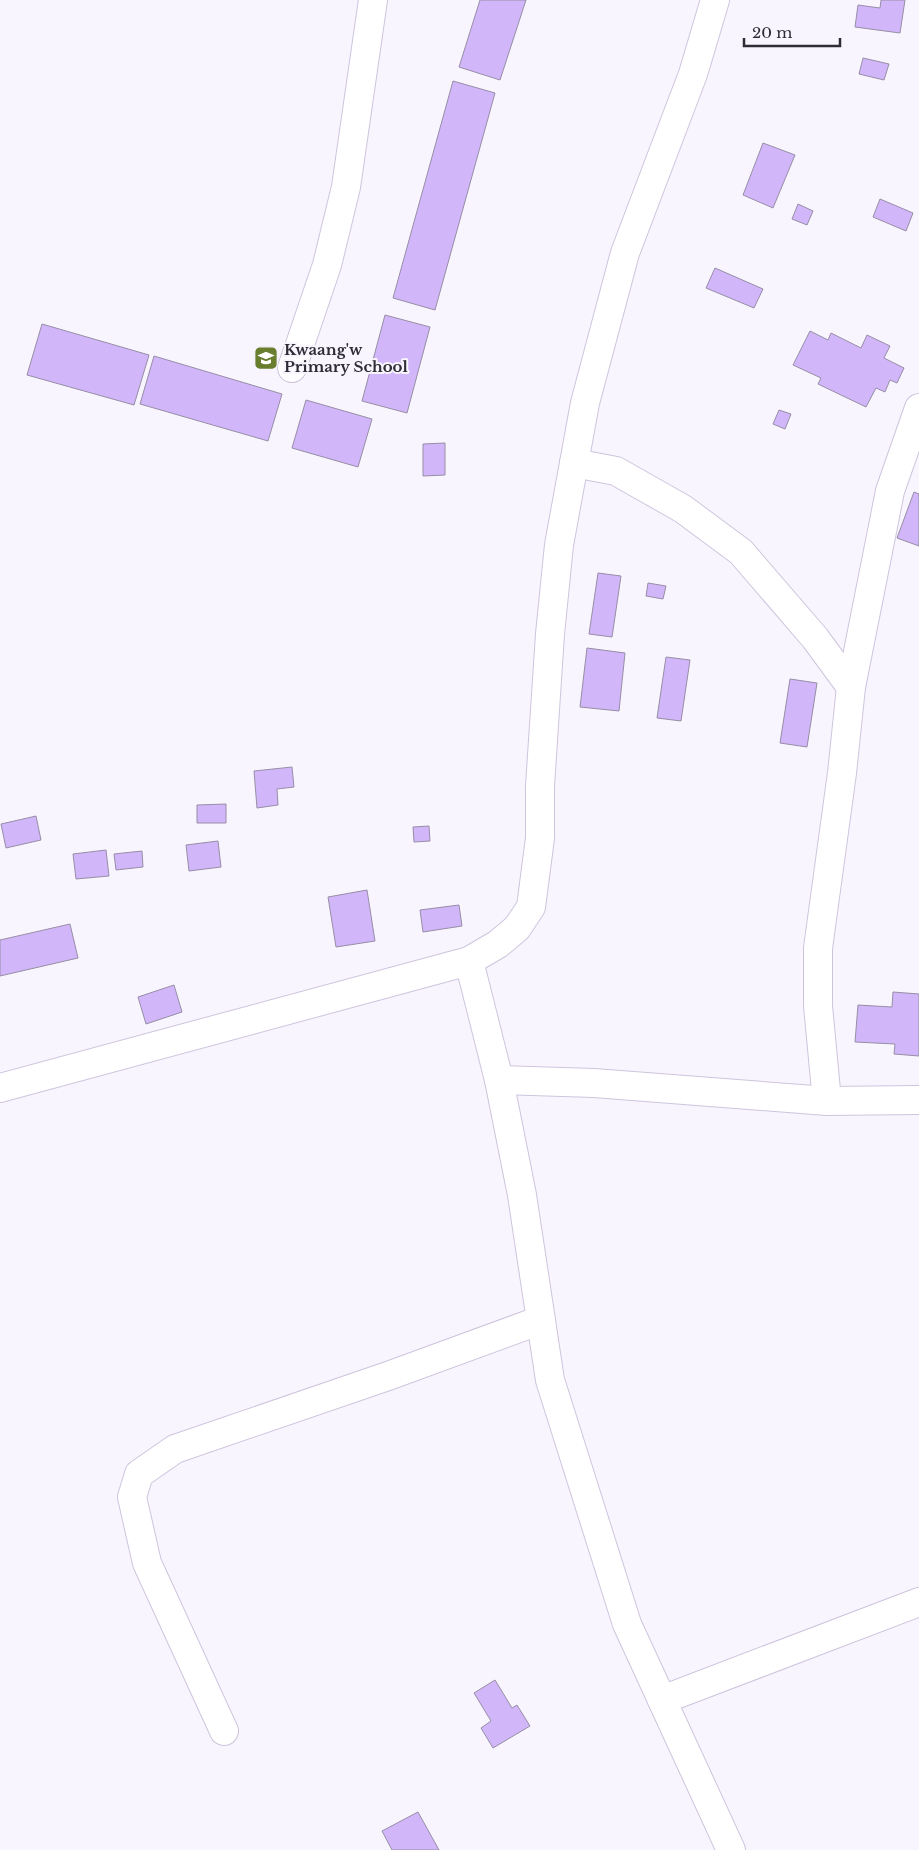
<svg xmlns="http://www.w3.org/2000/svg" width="919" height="1850" font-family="'Libre Baskerville',serif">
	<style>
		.building { fill: #d1b6fa; stroke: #978ea5 }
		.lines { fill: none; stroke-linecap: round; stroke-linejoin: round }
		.minor-casing { stroke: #cec5dd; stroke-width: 30 }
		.minor { stroke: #fff; stroke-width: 28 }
		.labels { text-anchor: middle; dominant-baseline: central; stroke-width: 4; stroke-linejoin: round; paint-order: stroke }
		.poi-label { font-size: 15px; font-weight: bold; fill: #2f2c35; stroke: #f8f5ff; text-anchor: start }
	</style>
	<rect width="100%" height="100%" fill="#f8f5ff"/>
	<g class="building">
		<path d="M480,0H526L500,80L459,67Z"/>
		<path d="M881,0H905L900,33L855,27L858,5L880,8Z"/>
		<path d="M863,58L889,64L884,80L859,74Z"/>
		<path d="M453,81L495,93L435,310L393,298Z"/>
		<path d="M763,143L795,155L773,208L743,195Z"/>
		<path d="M880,199L913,213L906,231L873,217Z"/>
		<path d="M798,204L813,211L807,225L792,219Z"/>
		<path d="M715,268L763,289L754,308L706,288Z"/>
		<path d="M385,315L430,327L407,413L362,401Z"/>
		<path d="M42,324L149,355L134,405L27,375Z"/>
		<path d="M810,331L828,340L831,333L861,348L867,335L890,346L884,358L904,368L897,383L890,380L885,392L876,388L866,407L818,384L821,378L793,365Z"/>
		<path d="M154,356L282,394L268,441L140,404Z"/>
		<path d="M306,400L372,419L358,467L292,448Z"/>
		<path d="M779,410L791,414L785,429L773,424Z"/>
		<path d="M445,443V475L423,476V444Z"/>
		<path d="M914,492L919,494V546L897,538Z"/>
		<path d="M598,573L621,576L612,637L589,634Z"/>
		<path d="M648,583L666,586L663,599L646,596Z"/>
		<path d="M587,648L625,653L619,711L580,707Z"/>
		<path d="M666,657L690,660L681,721L657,718Z"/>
		<path d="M790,679L817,683L807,747L780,743Z"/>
		<path d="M292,767L294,787L277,789L278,805L257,808L254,771Z"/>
		<path d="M226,804V823H197V805Z"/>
		<path d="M36,816L41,840L6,848L1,824Z"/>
		<path d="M429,826L430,841L414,842L413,827Z"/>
		<path d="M218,841L221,867L189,871L186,845Z"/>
		<path d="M106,850L109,876L76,879L73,854Z"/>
		<path d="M142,851L143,867L116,870L114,854Z"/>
		<path d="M367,890L375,941L336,947L328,897Z"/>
		<path d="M459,905L462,926L423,932L420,910Z"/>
		<path d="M70,924L78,958L0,976V940Z"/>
		<path d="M174,985L182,1012L146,1024L138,997Z"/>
		<path d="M893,992L919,994V1056L894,1054L895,1044L855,1042L858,1005L892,1007Z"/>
		<path d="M495,1680L512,1708L517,1705L530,1726L493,1748L481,1728L491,1721L474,1693Z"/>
		<path d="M418,1812L439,1850H392L382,1831Z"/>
	</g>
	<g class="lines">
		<g class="minor-casing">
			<g id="minor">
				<path d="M292,368L327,265L346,187L373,0"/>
				<path d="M574,463L616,471L683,509L741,552L815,638L851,687"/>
				<path d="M469,961L499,1080L522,1195L550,1380L627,1624L731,1850"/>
				<path d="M499,1080L594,1083L827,1101L919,1100"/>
				<path d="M0,1088L469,961L498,944L517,928L531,907L540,838V786L550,634L559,545L585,403L625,253L693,74L715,0"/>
				<path d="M827,1101L818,1006V948L842,773L851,687L890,491L919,408"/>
				<path d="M662,1700L919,1602"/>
				<path d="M224,1731L147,1563L132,1497L139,1474L175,1449L388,1376L541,1320"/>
			</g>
		</g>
		<use href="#minor" class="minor"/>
	</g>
	<defs>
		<g id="school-square" transform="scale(1.25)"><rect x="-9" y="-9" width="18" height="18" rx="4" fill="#687d2d" stroke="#f8f5ff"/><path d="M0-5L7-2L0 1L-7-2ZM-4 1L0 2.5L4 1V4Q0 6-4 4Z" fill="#fff"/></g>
	</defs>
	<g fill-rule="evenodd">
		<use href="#school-square" x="266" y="358"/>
	</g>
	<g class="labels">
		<g class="poi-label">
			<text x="284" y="349">Kwaang'w<tspan x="284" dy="17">Primary School</tspan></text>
		</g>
	</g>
	<path d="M744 38v8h96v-8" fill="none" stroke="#2f2c35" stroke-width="2.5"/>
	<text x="752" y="38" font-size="15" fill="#2f2c35" stroke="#f8f5ff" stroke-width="4" paint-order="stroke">20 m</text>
</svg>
